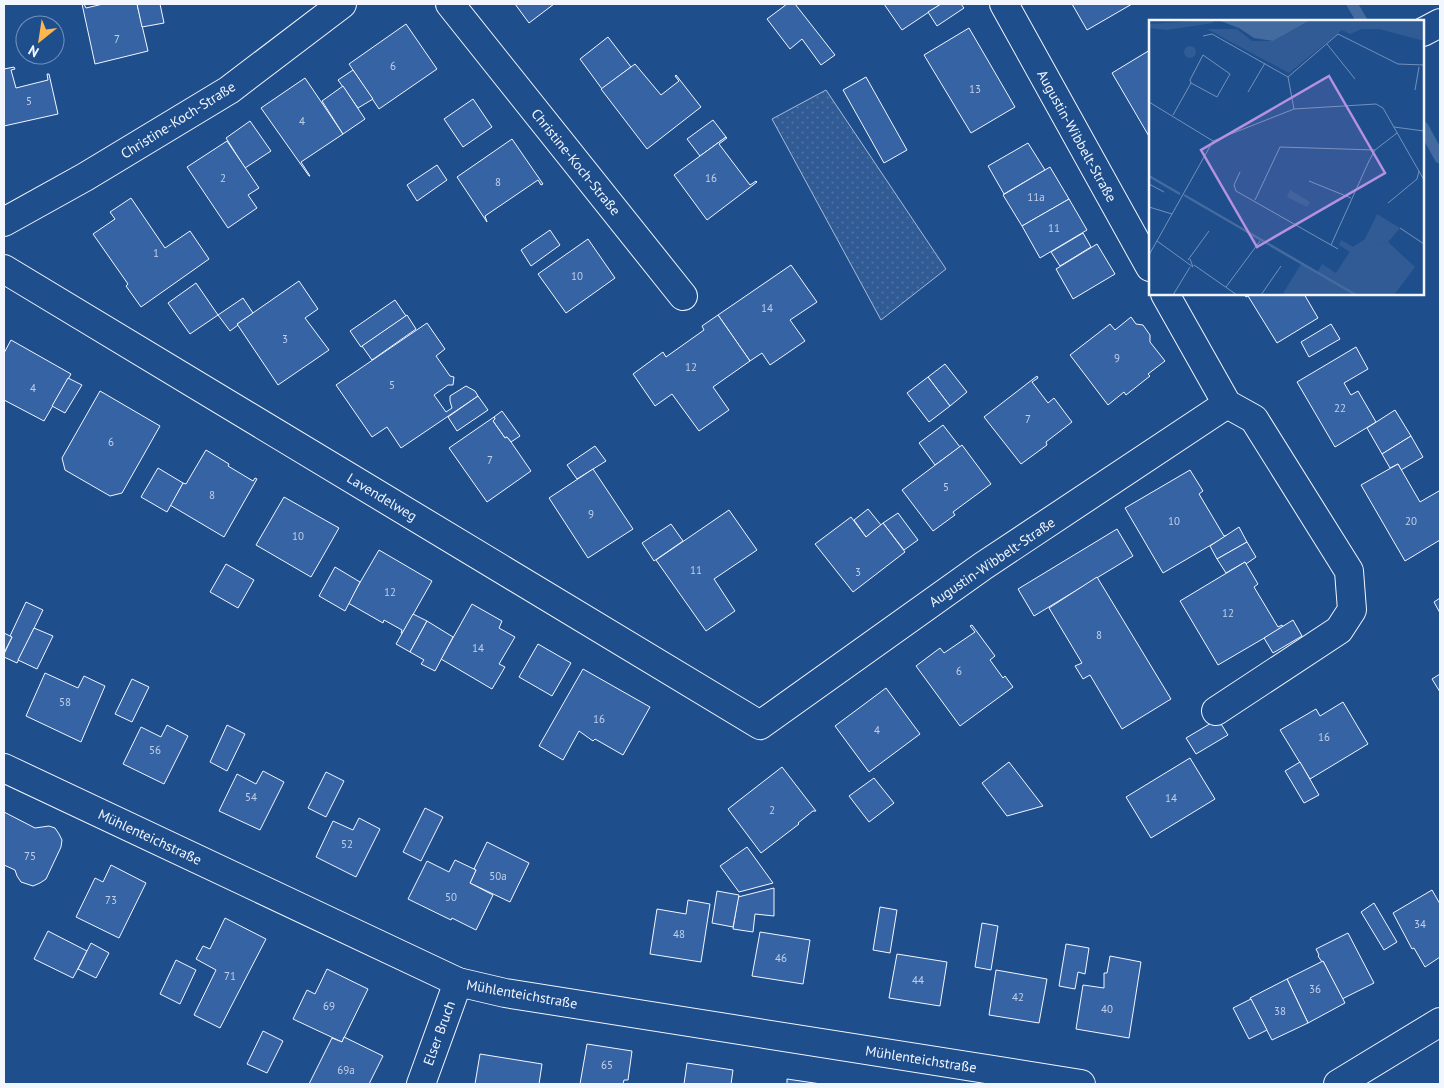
<svg xmlns="http://www.w3.org/2000/svg" width="1444" height="1088" font-family="'PT Sans',sans-serif">
	<style>
		.park { fill: url(#park-dots); stroke: #a8bbd7 }
		.lines { fill: none; stroke-linecap: round; stroke-linejoin: round }
		.stream { stroke: #446ba0; stroke-width: 11 }
		.building { fill: #3563a3; stroke: #f2f6ff }
		.street-casing { stroke: #f2f6ff; stroke-width: 30 }
		.street { stroke: #1f4e8c; stroke-width: 28 }
		.labels { text-anchor: middle; dominant-baseline: central; stroke-width: 4; stroke-linejoin: round; paint-order: stroke }
		.number-label { font-size: 11px; fill: #c3d1e8 }
		.street-label { font-size: 14px; fill: #f2f6ff; stroke: #1f4e8c }
		.inset-river { fill: none; stroke: #446ba0; stroke-width: 2.5 }
		.inset-road { fill: none; stroke: #7391ba; stroke-width: 1 }
		.view { fill: #b691df; fill-opacity: 0.15; stroke: #b691df; stroke-width: 2.5 }
		.inset-edge { fill: none; stroke: #f2f6ff; stroke-width: 2.5 }
	</style>
	<defs>
		<pattern id="park-dots" width="8" height="8" patternUnits="userSpaceOnUse" patternTransform="scale(1.25)"><rect width="8" height="8" fill="#305b95"/><path d="M2 2h.1M6 6h.1" fill="none" stroke="#4e73a5" stroke-width="1.8" stroke-linecap="round"/></pattern>
	</defs>
	<rect width="100%" height="100%" fill="#1f4e8c"/>
	<path class="park" d="M826,90L946,269L881,320L772,119Z"/>
	<g class="lines">
		<g class="stream">
			<path d="M1352,4L1362,21"/>
			<path d="M1423,127L1440,158"/>
		</g>
	</g>
	<g class="building">
		<path d="M82,4H84L86,8L103,4H137L148,51L95,64Z"/>
		<path d="M137,4H160L164,23L142,27Z"/>
		<path d="M515,4H554L529,23Z"/>
		<path d="M787,4H795L835,55L821,65L802,39L790,49L767,19Z"/>
		<path d="M884,4H941L902,30Z"/>
		<path d="M941,4H961L964,8L937,26L928,12Z"/>
		<path d="M1072,4H1132L1087,30Z"/>
		<path d="M406,24L437,69L379,109L349,64Z"/>
		<path d="M969,28L1015,107L971,133L924,55Z"/>
		<path d="M608,37L631,67L602,89L580,59Z"/>
		<path d="M1150,50V138L1112,73Z"/>
		<path d="M635,64L661,95L679,81L675,76L676,75L701,107L647,149L601,89Z"/>
		<path d="M14,67L15,69L11,70L16,88L48,80L47,74H49L58,114L4,126V69Z"/>
		<path d="M353,70L373,99L358,108L338,80Z"/>
		<path d="M866,77L907,150L884,163L843,90Z"/>
		<path d="M305,78L343,134L301,162L310,176H309L261,108Z"/>
		<path d="M343,86L365,119L343,134L322,101Z"/>
		<path d="M473,99L492,127L463,147L444,119Z"/>
		<path d="M713,120L726,137L700,156L687,139Z"/>
		<path d="M250,121L271,151L245,168L226,138Z"/>
		<path d="M726,137L727,138L719,144L750,185L756,181L757,182L707,220L674,175Z"/>
		<path d="M512,139L543,184L541,185L538,180L485,216L487,222L457,177Z"/>
		<path d="M227,141L259,188L248,195L257,208L228,228L187,167Z"/>
		<path d="M1028,143L1045,170L1004,194L988,166Z"/>
		<path d="M437,165L447,180L417,201L407,185Z"/>
		<path d="M1050,167L1069,199L1022,226L1003,195Z"/>
		<path d="M131,198L165,248L190,231L209,259L141,307L126,286L128,284L93,234L115,219L110,212Z"/>
		<path d="M1069,199L1087,230L1040,258L1022,226Z"/>
		<path d="M550,230L560,245L531,266L521,250Z"/>
		<path d="M1083,233L1091,247L1060,266L1051,252Z"/>
		<path d="M588,239L615,278L566,313L538,274Z"/>
		<path d="M1097,244L1115,274L1073,299L1056,269Z"/>
		<path d="M791,265L817,302L790,320L805,341L770,365L762,353L750,361L718,315Z"/>
		<path d="M299,281L318,309L305,318L329,350L278,385L237,324Z"/>
		<path d="M196,283L218,315L190,334L168,303Z"/>
		<path d="M1244,294H1304L1318,318L1277,343L1248,296L1246,297Z"/>
		<path d="M243,298L253,313L237,324L238,325L230,331L218,315Z"/>
		<path d="M395,300L406,316L361,347L350,331Z"/>
		<path d="M407,315L416,329L372,360L362,346Z"/>
		<path d="M718,315L750,361L713,387L729,410L699,431L672,394L655,406L633,374L663,352L666,357L704,330L702,326Z"/>
		<path d="M1131,317L1136,324L1143,325L1150,335V342L1165,361L1148,374L1150,376L1126,395L1124,392L1108,405L1070,355L1110,324L1115,330Z"/>
		<path d="M427,323L445,349L436,356L450,376L454,377L453,385H448L434,395L446,412L452,408L450,401V396L466,386L475,391L478,396L401,448L387,427L372,437L336,385Z"/>
		<path d="M1331,324L1340,339L1309,357L1301,342Z"/>
		<path d="M11,340L71,374L44,421L4,400V353Z"/>
		<path d="M1356,347L1368,369L1344,383L1351,395L1358,391L1376,422L1335,447L1297,382Z"/>
		<path d="M945,364L967,392L950,406L928,377Z"/>
		<path d="M1037,376L1038,378L1032,382L1048,403L1054,398L1072,422L1046,442L1047,445L1021,464L984,417Z"/>
		<path d="M928,377L950,406L929,422L907,393Z"/>
		<path d="M68,378L82,385L65,413L52,406Z"/>
		<path d="M100,391L160,426L122,493L110,496L65,470L62,458Z"/>
		<path d="M478,396L488,410L457,431L448,417Z"/>
		<path d="M1395,410L1411,436L1382,454L1367,428Z"/>
		<path d="M502,411L520,436L511,442L507,437L505,438L493,421L495,419L494,417Z"/>
		<path d="M494,417L495,419L493,421L505,438L507,437L511,442L531,471L487,502L449,448Z"/>
		<path d="M943,425L960,447L935,465L919,443Z"/>
		<path d="M1411,436L1423,457L1401,470L1398,464L1390,468L1382,454Z"/>
		<path d="M962,445L991,484L953,512L955,515L933,531L902,490Z"/>
		<path d="M595,446L606,461L577,479L567,465Z"/>
		<path d="M206,450L229,464L228,466L253,481L255,478L257,479L224,537L170,505L183,483L186,484Z"/>
		<path d="M1398,464L1420,502L1439,491L1440,493V540L1405,561L1361,485Z"/>
		<path d="M158,468L183,483L167,512L141,497Z"/>
		<path d="M593,469L633,529L588,558L549,498Z"/>
		<path d="M1190,470L1203,491L1199,494L1224,536L1228,535L1163,573L1125,508Z"/>
		<path d="M284,497L339,528L311,577L256,545Z"/>
		<path d="M868,509L881,525L866,537L854,520Z"/>
		<path d="M729,510L757,550L714,579L735,611L706,631L656,560Z"/>
		<path d="M898,513L918,540L904,550L883,523Z"/>
		<path d="M851,517L866,537L883,523L905,552L853,592L815,544Z"/>
		<path d="M671,524L683,541L654,561L642,543Z"/>
		<path d="M1239,527L1247,542L1217,559L1210,546Z"/>
		<path d="M1117,529L1133,556L1034,616L1018,589Z"/>
		<path d="M1247,542L1256,557L1246,564L1245,562L1226,573L1217,559Z"/>
		<path d="M379,550L432,581L402,634L401,633L402,630L384,620L383,623L348,603Z"/>
		<path d="M1245,562L1258,584L1254,587L1278,627L1282,625L1283,627L1218,665L1180,601Z"/>
		<path d="M226,564L254,580L238,608L210,592Z"/>
		<path d="M335,567L360,582L345,611L319,596Z"/>
		<path d="M1097,577L1171,699L1122,729L1090,675L1083,679L1075,666L1082,663L1049,608Z"/>
		<path d="M1440,598V613L1434,602Z"/>
		<path d="M26,602L43,610L17,663L4,657V654L12,637L10,636Z"/>
		<path d="M472,604L502,621L499,628L515,637L499,664L505,667L492,689L441,659Z"/>
		<path d="M413,614L427,621L410,652L396,644Z"/>
		<path d="M1293,620L1302,636L1273,653L1264,638Z"/>
		<path d="M427,621L453,637L435,671L421,664L424,660L410,652Z"/>
		<path d="M972,625L995,656L990,660L1003,678L1005,676L1013,687L960,726L916,666L940,648L944,653L975,632L970,626Z"/>
		<path d="M34,628L53,636L37,669L18,660Z"/>
		<path d="M4,633L12,637L4,653Z"/>
		<path d="M538,644L571,663L552,696L519,677Z"/>
		<path d="M583,669L650,707L623,755L595,739L593,741L579,731L563,760L539,746Z"/>
		<path d="M45,673L78,688L84,676L105,686L81,742L26,716Z"/>
		<path d="M1440,674V692L1432,679Z"/>
		<path d="M132,679L149,687L132,722L115,714Z"/>
		<path d="M886,688L920,734L869,772L835,726Z"/>
		<path d="M1343,702L1368,744L1310,779L1280,730L1316,709L1320,716Z"/>
		<path d="M1218,719L1228,735L1196,754L1186,738Z"/>
		<path d="M167,725L188,736L164,784L123,764L141,727L161,737Z"/>
		<path d="M227,725L245,734L227,771L210,762Z"/>
		<path d="M1190,758L1215,799L1151,838L1126,797Z"/>
		<path d="M1009,762L1043,806L1007,816L982,783Z"/>
		<path d="M1300,762L1319,795L1304,803L1285,771Z"/>
		<path d="M782,767L816,811H813L798,823L799,824L761,853L728,809Z"/>
		<path d="M263,771L284,782L260,830L219,811L237,774L256,784Z"/>
		<path d="M326,772L344,781L326,817L308,808Z"/>
		<path d="M874,778L894,803L869,822L849,796Z"/>
		<path d="M425,808L443,817L421,861L403,852Z"/>
		<path d="M4,812L35,828L49,826L55,828L59,834L62,840L61,847L46,879L40,883L33,886L21,882L17,876L15,870L4,865Z"/>
		<path d="M359,818L380,829L356,877L316,857L333,821L353,830Z"/>
		<path d="M487,842L529,863L510,902L470,883L476,870L474,869Z"/>
		<path d="M747,847L773,883L739,892L720,866Z"/>
		<path d="M455,860L476,870L470,883L493,895L476,930L452,918L451,920L408,899L427,861L449,872Z"/>
		<path d="M111,865L146,883L119,938L76,917L95,878L103,882Z"/>
		<path d="M774,888V916L755,914L753,932L733,929L738,897Z"/>
		<path d="M1432,890L1440,904V957L1425,967L1414,948L1412,949L1393,913Z"/>
		<path d="M717,891L739,895L733,927L712,923Z"/>
		<path d="M688,900L710,904L701,962L650,954L657,909L686,914Z"/>
		<path d="M1374,903L1397,942L1384,950L1361,912Z"/>
		<path d="M880,907L897,910L890,953L873,950Z"/>
		<path d="M225,918L266,939L220,1028L194,1015L216,970L196,959L203,946L210,949Z"/>
		<path d="M982,923L998,926L991,970L975,967Z"/>
		<path d="M48,931L87,951L73,978L34,959Z"/>
		<path d="M760,932L810,940L803,984L752,976Z"/>
		<path d="M1348,933L1374,983L1342,999L1323,961L1322,962L1318,956L1319,955L1316,949Z"/>
		<path d="M91,943L109,953L96,978L78,969Z"/>
		<path d="M1066,944L1089,948L1085,974L1078,972L1075,989L1059,986Z"/>
		<path d="M897,954L947,962L940,1006L889,998Z"/>
		<path d="M1110,956L1141,962L1129,1038L1076,1029L1083,985L1104,988V973H1107Z"/>
		<path d="M176,960L196,970L180,1004L160,994Z"/>
		<path d="M1323,961L1345,1003L1308,1023L1287,979Z"/>
		<path d="M327,969L368,989L342,1042L293,1019L307,990L315,994Z"/>
		<path d="M996,970L1047,979L1039,1023L989,1015Z"/>
		<path d="M1287,979L1308,1023L1272,1040L1250,998Z"/>
		<path d="M1251,999L1267,1030L1249,1039L1233,1008Z"/>
		<path d="M263,1031L283,1041L267,1073L247,1064Z"/>
		<path d="M344,1037L383,1056L369,1084H309L332,1038L342,1042Z"/>
		<path d="M587,1044L632,1051L628,1080H624L623,1084H580Z"/>
		<path d="M480,1054L542,1064L539,1084H475Z"/>
		<path d="M687,1063L733,1070L731,1084H684Z"/>
		<path d="M787,1079L821,1084H787Z"/>
	</g>
	<g class="lines">
		<g class="street-casing">
			<g id="street">
				<path d="M450,4L683,296"/>
				<path d="M1004,4L1150,267"/>
				<path d="M1423,32L1440,23"/>
				<path d="M4,222L85,177L229,90L342,4"/>
				<path d="M4,269L760,725L983,566L1227,404"/>
				<path d="M1165,294L1227,404L1254,419L1349,571L1352,610L1339,630L1216,711"/>
				<path d="M4,768L458,982L505,993L1081,1084"/>
				<path d="M421,1084L458,982"/>
				<path d="M1338,1084L1440,1022"/>
			</g>
		</g>
		<use href="#street" class="street"/>
	</g>
	<g class="labels">
		<g class="number-label">
			<text x="117" y="39">7</text>
			<text x="393" y="66">6</text>
			<text x="975" y="89">13</text>
			<text x="29" y="101">5</text>
			<text x="302" y="121">4</text>
			<text x="223" y="178">2</text>
			<text x="711" y="178">16</text>
			<text x="498" y="182">8</text>
			<text x="1036" y="197">11a</text>
			<text x="1054" y="228">11</text>
			<text x="156" y="253">1</text>
			<text x="577" y="276">10</text>
			<text x="767" y="308">14</text>
			<text x="285" y="339">3</text>
			<text x="1117" y="358">9</text>
			<text x="691" y="367">12</text>
			<text x="392" y="385">5</text>
			<text x="33" y="388">4</text>
			<text x="1340" y="408">22</text>
			<text x="1028" y="419">7</text>
			<text x="111" y="442">6</text>
			<text x="490" y="460">7</text>
			<text x="946" y="487">5</text>
			<text x="212" y="495">8</text>
			<text x="591" y="514">9</text>
			<text x="1174" y="521">10</text>
			<text x="1411" y="521">20</text>
			<text x="298" y="536">10</text>
			<text x="696" y="570">11</text>
			<text x="858" y="572">3</text>
			<text x="390" y="592">12</text>
			<text x="1228" y="613">12</text>
			<text x="1099" y="635">8</text>
			<text x="478" y="648">14</text>
			<text x="959" y="671">6</text>
			<text x="65" y="702">58</text>
			<text x="599" y="719">16</text>
			<text x="877" y="730">4</text>
			<text x="1324" y="737">16</text>
			<text x="155" y="750">56</text>
			<text x="251" y="797">54</text>
			<text x="1171" y="798">14</text>
			<text x="772" y="810">2</text>
			<text x="347" y="844">52</text>
			<text x="30" y="856">75</text>
			<text x="498" y="876">50a</text>
			<text x="451" y="897">50</text>
			<text x="111" y="900">73</text>
			<text x="1420" y="924">34</text>
			<text x="679" y="934">48</text>
			<text x="781" y="958">46</text>
			<text x="230" y="976">71</text>
			<text x="918" y="980">44</text>
			<text x="1315" y="989">36</text>
			<text x="1018" y="997">42</text>
			<text x="329" y="1006">69</text>
			<text x="1107" y="1009">40</text>
			<text x="1280" y="1011">38</text>
			<text x="607" y="1065">65</text>
			<text x="346" y="1070">69a</text>
		</g>
		<g class="street-label">
			<text transform="translate(178 120) rotate(-32)">Christine-Koch-Straße</text>
			<text transform="translate(1077 136) rotate(61)">Augustin-Wibbelt-Straße</text>
			<text transform="translate(576 162) rotate(51)">Christine-Koch-Straße</text>
			<text transform="translate(382 497) rotate(31)">Lavendelweg</text>
			<text transform="translate(992 562) rotate(-34)">Augustin-Wibbelt-Straße</text>
			<text transform="translate(150 837) rotate(25)">Mühlenteichstraße</text>
			<text transform="translate(522 994) rotate(10)">Mühlenteichstraße</text>
			<text transform="translate(439 1033) rotate(-70)">Elser Bruch</text>
			<text transform="translate(921 1059) rotate(9)">Mühlenteichstraße</text>
		</g>
	</g>
	<g transform="translate(1149 20)">
		<rect width="275" height="275" fill="#1f4e8c"/>
		<path d="M64,0V3L18,10L0,8V4ZM163,0H275V21L230,9H213L201,14L193,10L140,53L58,9H88L103,21H124ZM239,222L266,247L245,275H133L152,244L168,253L173,244L187,253L202,230Z" fill="#305b95"/>
		<path d="M228,194L251,208L239,222L201,232L190,225L192,220L204,227L216,219Z" fill="#305b95"/>
		<path d="M35 32a6 6 0 1 1 12 0a6 6 0 1 1-12 0ZM141,170L161,182L158,187L138,177Z" fill="#305b95"/>
		<path d="M69,0H162L124,21L105,18L90,8Z" fill="#446ba0"/>
		<path class="inset-river" d="M0,156L31,174M35,175L207,275"/>
		<path class="inset-road" d="M54,16L63,14L139,57L145,89M178,24L206,59M139,57L189,14L249,44L275,45M266,70L270,47M99,72L116,43M0,82L64,121M24,95L42,63L68,77L81,54L54,35L41,60L42,63M245,107L275,111M91,152L85,165L87,171L189,229M160,161L202,178M0,164L15,172M106,180L131,127L226,130M239,183L268,159L270,151M0,187L23,194M251,208L275,224M8,221L44,247L41,239M182,225L220,141L226,130L248,113M0,235L64,121L145,89L227,84L234,88L275,160M39,240L60,211M45,245L88,275M77,267L111,221M24,275L41,247M112,275L132,246"/>
		<path class="view" d="M180,56L236,153L108,227L52,130Z"/>
		<rect width="275" height="275" class="inset-edge"/>
	</g>
	<rect width="1444" height="1088" fill="none" stroke="#f2f6ff" stroke-width="10"/>
	<g transform="translate(40 40) rotate(210)"><circle r="24" fill="#1f4e8c" stroke="#7391ba"/>
	<path d="M0-4L9 19L0 12L-9 19Z" fill="#ffb74d"/>
	<text y="-8" font-size="14" font-weight="bold" text-anchor="middle" fill="#f2f6ff">N</text>
	</g>
</svg>
